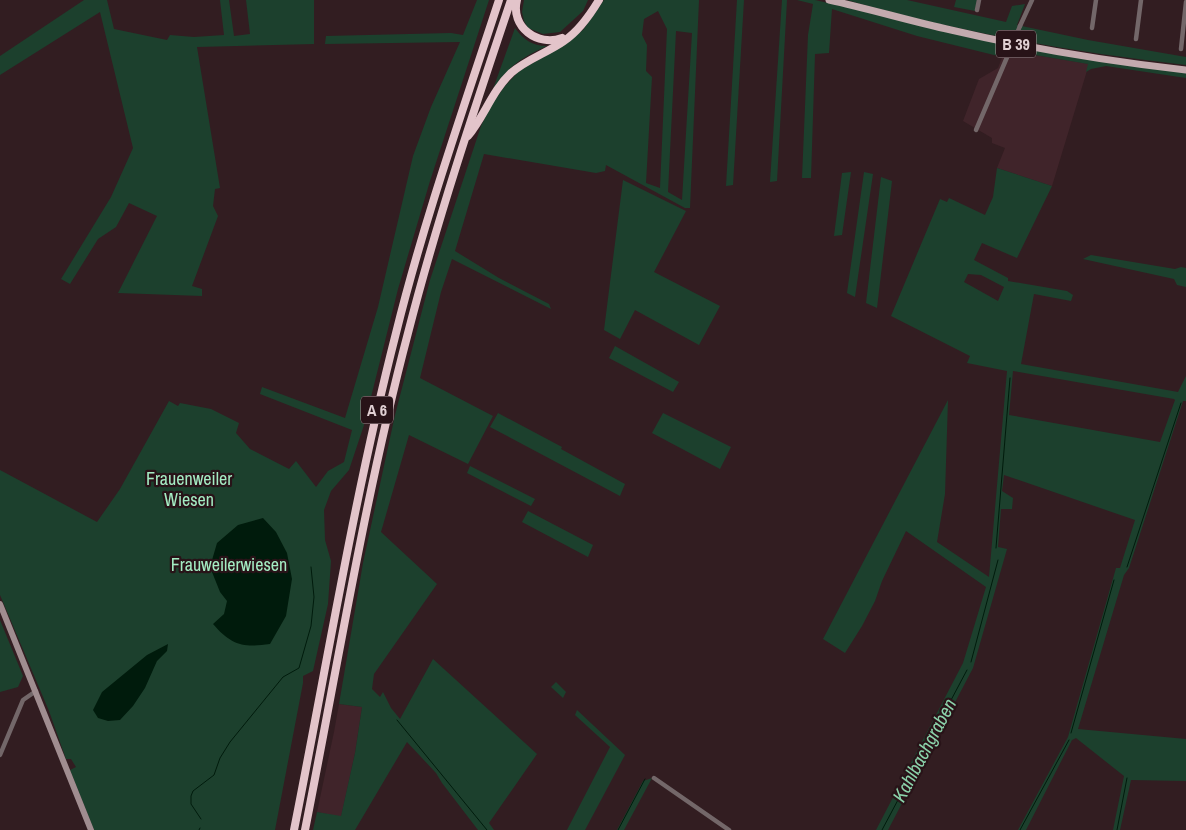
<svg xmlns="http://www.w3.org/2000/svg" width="1186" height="830" font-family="'Archivo Narrow',sans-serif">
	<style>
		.built { fill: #40242a }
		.green { fill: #1c402d; fill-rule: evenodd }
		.water { fill: #001b0c }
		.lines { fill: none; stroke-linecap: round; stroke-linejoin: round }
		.stream { stroke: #001b0c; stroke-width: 1 }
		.street { stroke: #736769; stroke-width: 4.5 }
		.secondary { stroke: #a08d90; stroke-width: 6 }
		.primary { stroke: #c3aaae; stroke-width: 7 }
		.highway { stroke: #e3c4ca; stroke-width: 8 }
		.street-bridge { stroke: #736769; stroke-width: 4.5 }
		.labels { text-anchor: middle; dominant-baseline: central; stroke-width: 4.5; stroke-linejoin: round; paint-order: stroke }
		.shield { fill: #281318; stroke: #a9979b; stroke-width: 1 }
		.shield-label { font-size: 16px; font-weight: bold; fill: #e0d0d3 }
		.park-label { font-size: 18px; fill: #a4ecc3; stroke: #281318 }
		.water-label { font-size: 19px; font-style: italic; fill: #8bd2aa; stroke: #281318 }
	</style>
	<rect width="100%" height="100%" fill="#321d21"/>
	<g class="built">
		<path d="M1005,50L1089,64L1052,186L997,168L1005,148L992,143V138L963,121L979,79L998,68Z"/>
		<path d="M339,704L362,707L355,753L341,817L317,812L334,732Z"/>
	</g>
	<g class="green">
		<path d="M84,0H107L114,29L167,40L170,35L194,37L224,35L220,0H229L234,36L250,34L246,0H314V44L197,47L220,188L215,189L213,206L218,216L192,286L202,289V296L118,293L157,216L129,203L116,227L98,239L70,284L61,279L111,197L133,148L100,12L0,75V56Z"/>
		<path d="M477,0H489L430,181L398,289L364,425L349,470L331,491L324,510L325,540L331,561L328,604L313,671L303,676V683L275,830H94L70,770L76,767L71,759H66L49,711L0,595V470L97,522L120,489L169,401L178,406L180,403L211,409L239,423L236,433L250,449L289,469L296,461L316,487L328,471L344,462L352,430L260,394L262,387L345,418L378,307L413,156L431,107L460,42L325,44L326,36L451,33L463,35Z"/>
		<path d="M524,0H588L583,11L560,32L543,34L528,28L524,21L522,12Z"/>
		<path d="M604,0H699L690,208H685L606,165L605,171L596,173L484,154L455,251L499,278L549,304L551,309L452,259L441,292L420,378L493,416L468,464L409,435L381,532L437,584L374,674L372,689L380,697L383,692L391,708L400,719L433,659L537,754L489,823L494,830H478L442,783L436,773L407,742L355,830H313L317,812L341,816L355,753L362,707L339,704L363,563L395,415L430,280L481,126L491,105L505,86L519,71L550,53L583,30ZM658,11L667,29L660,188L646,183L652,77L646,71L647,45L642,35L644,19ZM676,31L692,33L682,200L668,192Z"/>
		<path d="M737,0H744L733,185L726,186Z"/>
		<path d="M782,0H787L777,181L770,182Z"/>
		<path d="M797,0H815L880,15L1186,73V78L1106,66L1091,69L1086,72L1088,64L1006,50L1002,57L917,36L832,9L829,53L815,54L811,178H802L808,35L813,4Z"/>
		<path d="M847,0H907L1006,22L1012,6L1025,4L1017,25L1088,40L1186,57V65C1072,52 958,32 847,0Z"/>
		<path d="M956,0H977L975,11L954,7Z"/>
		<path d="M515,28C523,39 532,46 547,46C521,58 510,65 493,89Z"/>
		<path d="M997,168L1052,186L1017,258L982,243L974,260L1008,278V281L1067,291L1073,295L1071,301L1034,294L1021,364L1178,392L1186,376V401H1183L1129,568L1124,575L1078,729L1186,739V781L1131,780L1120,830H1113L1124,776L1076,738L1072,740L1026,830H1018L1068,737L1116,568H1120L1135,520L1004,475L1002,491L1013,498L1012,509H1001L998,547L1007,549L973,668L888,830H876L963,663L986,587L906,531L882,581L875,601L862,626L845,653L823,639L948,400L945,494L937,542L989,577L1007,371L967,363L970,356L891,316L940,199L947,202L949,198L985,215L993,197ZM968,274L981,275L1004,287L998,301L964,282ZM1013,371L1174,399L1175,400L1160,442L1009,415Z"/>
		<path d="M851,172L842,235L834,236L842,173Z"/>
		<path d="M864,172L873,174L855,297L847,293Z"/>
		<path d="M881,177L892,181L877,308L866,303Z"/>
		<path d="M623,180L686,211L654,272L720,306L699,345L635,310L620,339L604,330Z"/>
		<path d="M1091,255L1175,269L1181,267L1186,268V287L1177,285L1174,279L1083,259Z"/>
		<path d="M615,346L679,382L673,392L609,358Z"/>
		<path d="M498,413L562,447L561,449L625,484L620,496L490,427Z"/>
		<path d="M663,413L731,447L720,469L652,433Z"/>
		<path d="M470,466L535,499L531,506L467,473Z"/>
		<path d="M528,511L593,545L588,557L522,522Z"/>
		<path d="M0,620L23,676L18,687L0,692Z"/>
		<path d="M556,682L566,692L563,698L551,687Z"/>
		<path d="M577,710L625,755L585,830H567L610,747L575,715Z"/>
		<path d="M652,778L624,830H617L643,781Z"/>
	</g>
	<g class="water">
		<path d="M263,518L276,532L287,553L292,579L286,616L270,644C243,648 231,645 213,624L224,614L227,601L220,592L210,567L217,543L238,525Z"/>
		<path d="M168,644L167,651L157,661L145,688L133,706L120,720L108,721L98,718L93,710L102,692L147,655Z"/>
	</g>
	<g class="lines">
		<g class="stream">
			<path d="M996,548L1010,378"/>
			<path d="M1127,567L1181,403"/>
			<path d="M971,662L998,560"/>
			<path d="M397,720L487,830"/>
			<path d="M1071,733L1114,580"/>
			<path d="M201,819L191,804V796L193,791L214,775L220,758L230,742L283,677L299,668L311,626L314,597L311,567"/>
			<path d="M199,830L200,828"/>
			<path d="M618,830L645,779"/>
			<path d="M882,830L967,670"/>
			<path d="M1020,830L1069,740"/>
			<path d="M1117,830L1127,778"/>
		</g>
		<g class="street">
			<path d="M977,10L979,0"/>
			<path d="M1020,26L1032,0"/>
			<path d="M1092,28L1096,0"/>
			<path d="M1136,39L1141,0"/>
			<path d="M1181,49L1186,2"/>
			<path d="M976,130L1008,55"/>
			<path d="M0,755L23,700L36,691"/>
			<path d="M654,778L729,830"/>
		</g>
		<path class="secondary" d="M0,604L91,830"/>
		<path class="primary" d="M829,0C870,9 910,21 951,30C1028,48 1107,61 1186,70"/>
		<g class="highway">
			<path d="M517,0C510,27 538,47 562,38"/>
			<path d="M468,136C484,117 492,91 511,73C527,59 547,53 564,41C579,31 590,15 599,0"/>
			<path d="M294,830C327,664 354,497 396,333C424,220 463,110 499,0"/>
			<path d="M305,830C338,664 365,496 408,333C437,220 474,110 511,0"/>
		</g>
		<path class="street-bridge" d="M1008,55L1020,26"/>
	</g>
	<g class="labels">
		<g class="shield">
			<rect x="996" y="30.5" width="40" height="27" rx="4"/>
			<rect x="361" y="396.5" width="32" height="27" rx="4"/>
		</g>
		<g class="shield-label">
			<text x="1016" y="44">B 39</text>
			<text x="377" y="410">A 6</text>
		</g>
		<g class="park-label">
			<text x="189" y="478">Frauenweiler<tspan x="189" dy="21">Wiesen</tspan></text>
			<text x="229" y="564">Frauweilerwiesen</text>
		</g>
		<g class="water-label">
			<text transform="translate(924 750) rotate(-62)">Kahlbachgraben</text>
		</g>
	</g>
</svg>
